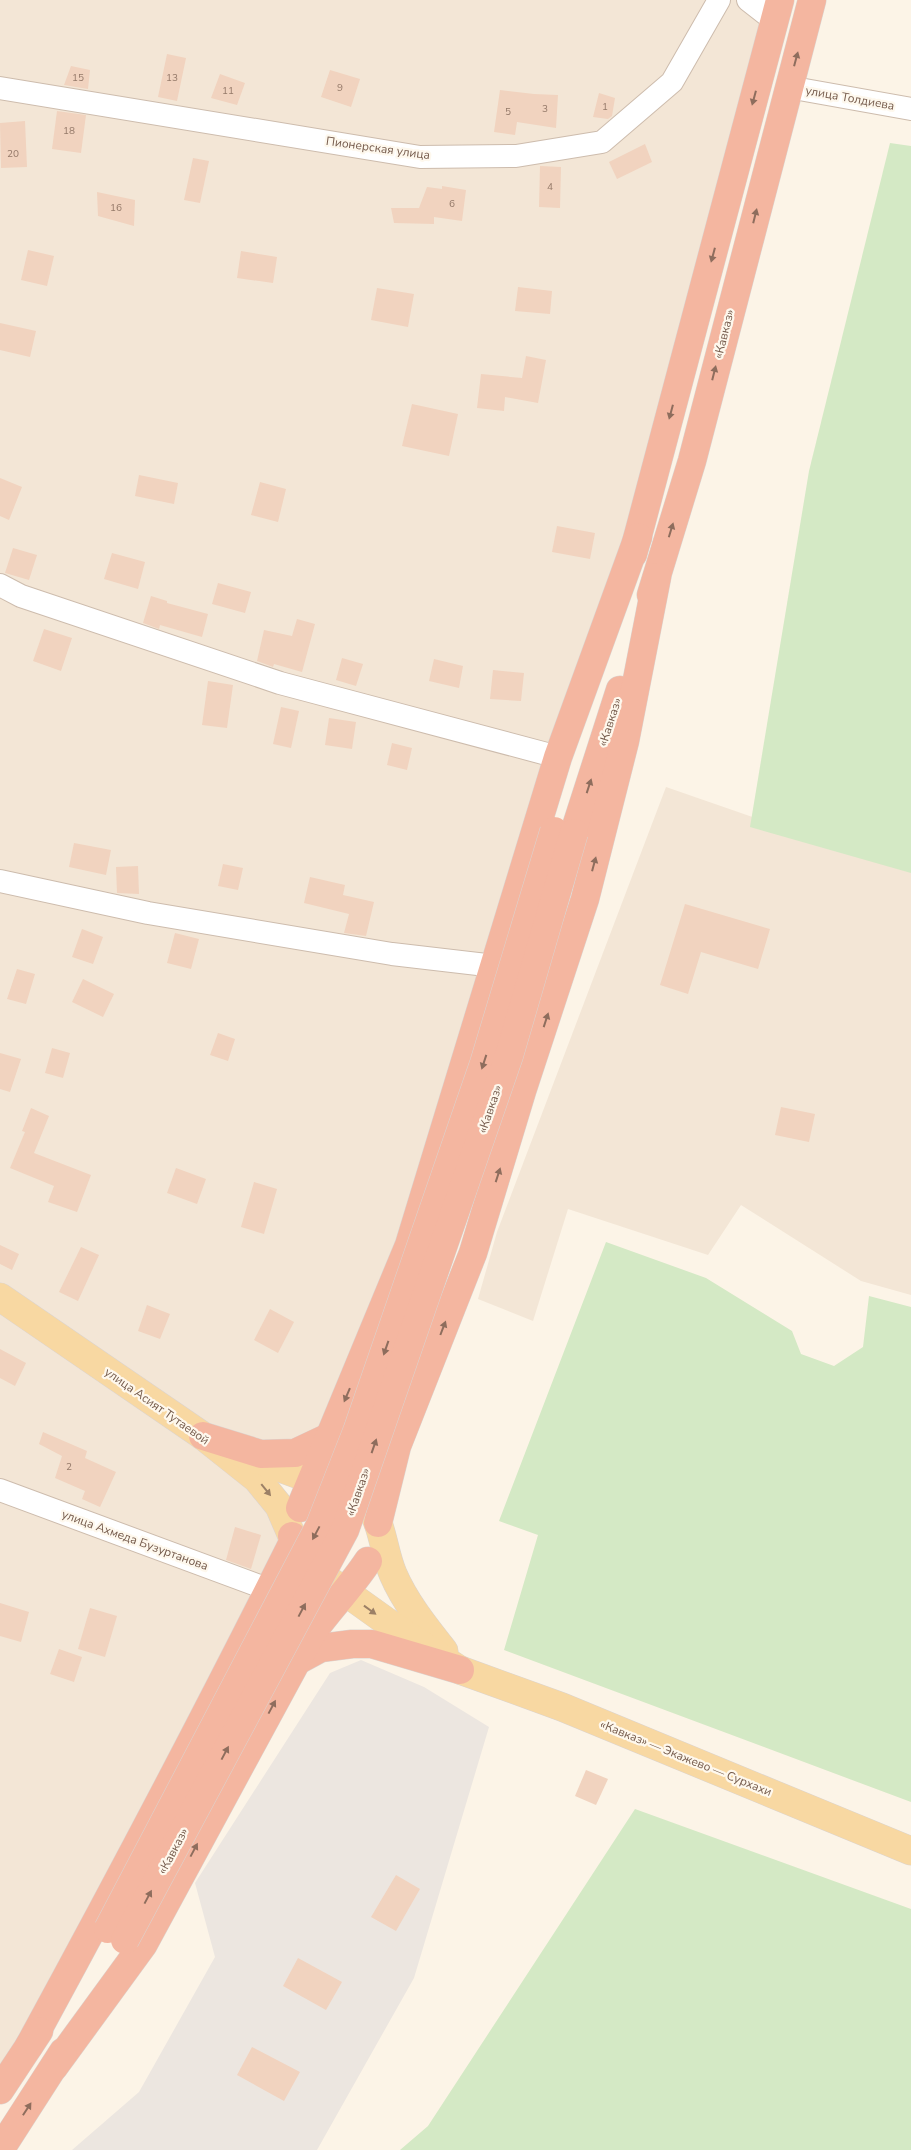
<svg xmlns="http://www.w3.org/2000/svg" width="911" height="2150" font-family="'Nunito Sans',sans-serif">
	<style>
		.residential { fill: #f3e6d6 }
		.industrial { fill: #ece6e0 }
		.green { fill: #d4e9c5 }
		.building { fill: #f1d3bf }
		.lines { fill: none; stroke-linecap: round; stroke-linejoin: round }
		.minor-casing { stroke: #cdbcad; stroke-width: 24 }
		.major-casing { stroke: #dbd4d0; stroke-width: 29 }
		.highway-casing { stroke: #dbd4d0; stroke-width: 29 }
		.minor { stroke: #fff; stroke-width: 22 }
		.major { stroke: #f8d8a2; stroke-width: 28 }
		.highway { stroke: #f4b6a0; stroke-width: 28 }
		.highway-bridge-casing { stroke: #dbd4d0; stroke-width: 29; stroke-linecap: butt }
		.highway-bridge { stroke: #f4b6a0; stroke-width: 28 }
		.oneway { fill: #8e6d5d }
		.oneway2 { fill: #9c8066 }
		.labels { text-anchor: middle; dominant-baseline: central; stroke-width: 4.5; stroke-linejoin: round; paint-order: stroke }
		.number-label { font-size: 10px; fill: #947969 }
		.street-label { font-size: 12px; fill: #755b4c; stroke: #fef8ed }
	</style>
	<rect width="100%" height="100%" fill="#fcf4e7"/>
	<g class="residential">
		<path d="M0,0H780L638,537L495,966L329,1437L261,1454L292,1536L0,2090Z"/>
		<path d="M666,787L911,872V1295L861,1281L741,1205L708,1255L568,1209L533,1321L478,1299L497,1232Z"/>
	</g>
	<path class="industrial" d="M361,1660L424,1687L489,1727L414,1978L317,2150H72L139,2092L215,1957L195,1883L330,1673Z"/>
	<g class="green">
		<path d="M890,143L911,146V873L750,827L809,471Z"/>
		<path d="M606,1242L706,1278L792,1331L801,1354L834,1366L863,1347L869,1296L911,1307V1802L504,1650L538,1535L499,1521Z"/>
		<path d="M635,1809L911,1909V2150H400L428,2126Z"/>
	</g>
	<g class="building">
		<path d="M167,54L186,58L177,101L158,97Z"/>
		<path d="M71,66L90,70L88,89L64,85Z"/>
		<path d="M330,70L360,79L351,107L321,97Z"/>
		<path d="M220,74L245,83L237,105L211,98Z"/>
		<path d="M500,90L534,94L558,95L556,128L517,122L515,135L494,132Z"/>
		<path d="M599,93L615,98L612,116L608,119L593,117Z"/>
		<path d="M57,111L86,115L81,153L52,149Z"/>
		<path d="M25,121L27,167L1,168L0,123Z"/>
		<path d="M645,144L652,162L617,179L609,162Z"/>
		<path d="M193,158L209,161L200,203L184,200Z"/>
		<path d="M540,166L561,167L560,208L539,207Z"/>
		<path d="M442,186L466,190L462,221L434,217V224L394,223L391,208H419L427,187L442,189Z"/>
		<path d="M97,192L135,200L134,226L98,216Z"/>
		<path d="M28,250L54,256L47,286L21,280Z"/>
		<path d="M241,251L277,257L273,283L237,278Z"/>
		<path d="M518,287L552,291L550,314L515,311Z"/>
		<path d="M377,288L414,294L408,327L371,320Z"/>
		<path d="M0,323L36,331L30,357L0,350Z"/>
		<path d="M526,356L546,360L538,403L505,397L504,411L477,408L481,374L522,378Z"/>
		<path d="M412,404L458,414L449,456L402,446Z"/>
		<path d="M139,475L178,483L174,504L135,496Z"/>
		<path d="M0,478L22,487L9,520L0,516Z"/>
		<path d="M260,482L286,489L278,522L251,515Z"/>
		<path d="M557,526L595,533L590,559L552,552Z"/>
		<path d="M13,548L37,555L29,580L5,573Z"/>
		<path d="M112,553L145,562L138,589L104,579Z"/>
		<path d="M218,583L251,592L245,613L212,604Z"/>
		<path d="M151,596L167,601V603L208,614L202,637L160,625L159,629L143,623Z"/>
		<path d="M297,619L315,624L302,672L274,664L273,667L257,661L264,630L292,636Z"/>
		<path d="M44,629L72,638L61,671L33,661Z"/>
		<path d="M342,658L363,664L356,686L336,680Z"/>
		<path d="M434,659L463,666L459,688L429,681Z"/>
		<path d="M493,670L524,673L521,701L490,699Z"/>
		<path d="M208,681L233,685L227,728L202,725Z"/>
		<path d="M281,707L299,711L291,748L273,744Z"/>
		<path d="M329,718L356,722L352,749L325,745Z"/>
		<path d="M392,743L412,748L407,770L387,765Z"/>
		<path d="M74,843L111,850L106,875L69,867Z"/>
		<path d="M223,864L243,868L238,890L218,886Z"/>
		<path d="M138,866L139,894L117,893L116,867Z"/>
		<path d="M310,877L345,885L343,895L374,902L366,936L344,933L349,914L304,903Z"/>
		<path d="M685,904L770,929L758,969L701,952L688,994L660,985Z"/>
		<path d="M82,929L103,937L93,964L72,957Z"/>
		<path d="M175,933L199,939L191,969L167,963Z"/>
		<path d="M17,969L35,974L26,1004L7,999Z"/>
		<path d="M83,979L114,994L103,1017L72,1002Z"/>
		<path d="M218,1033L235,1039L228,1061L210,1055Z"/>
		<path d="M52,1048L70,1053L63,1078L45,1073Z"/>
		<path d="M0,1053L21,1059L10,1092L0,1089Z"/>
		<path d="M781,1107L815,1114L809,1142L775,1135Z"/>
		<path d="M31,1108L49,1116L34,1153L91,1175L77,1212L48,1202L54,1186L10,1168L25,1132L22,1131Z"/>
		<path d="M176,1168L206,1179L197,1204L167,1193Z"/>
		<path d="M254,1182L277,1189L264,1234L241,1227Z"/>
		<path d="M0,1245L19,1254L12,1270L0,1264Z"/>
		<path d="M81,1247L99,1255L78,1301L59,1292Z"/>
		<path d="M147,1305L170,1314L160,1339L138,1331Z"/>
		<path d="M270,1309L294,1322L278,1353L254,1340Z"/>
		<path d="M0,1349L26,1363L15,1386L0,1378Z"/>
		<path d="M43,1432L87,1451L85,1458L116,1472L100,1507L82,1499L85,1491L55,1478L62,1456L39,1444Z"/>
		<path d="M235,1527L261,1535L251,1569L226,1560Z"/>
		<path d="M0,1603L29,1612L21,1642L0,1636Z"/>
		<path d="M90,1608L117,1616L105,1657L78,1649Z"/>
		<path d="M59,1649L82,1657L74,1682L50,1674Z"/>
		<path d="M586,1770L608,1779L596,1805L575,1796Z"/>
		<path d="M396,1875L420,1889L396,1931L371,1917Z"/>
		<path d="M298,1958L342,1982L326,2010L283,1986Z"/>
		<path d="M252,2047L300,2072L284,2101L237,2075Z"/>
	</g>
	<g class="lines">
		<g class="minor-casing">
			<g id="minor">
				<path d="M748,0L775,21"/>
				<path d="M788,87L911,109"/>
				<path d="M0,88L420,157L516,156L602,142L672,82L719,0"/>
				<path d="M0,585L21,596L280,683L558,757"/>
				<path d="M0,881L148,913L392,954L495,966"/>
				<path d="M0,1490L270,1590"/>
			</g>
		</g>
		<g class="major-casing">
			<g id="major">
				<path d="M0,1297L203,1436L257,1479L279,1506L292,1536"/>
				<path d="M240,1453L334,1488"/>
				<path d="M367,1503C383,1522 383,1551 393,1574C405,1602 425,1627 444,1651"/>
				<path d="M316,1571L390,1624L460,1670L562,1707L911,1851"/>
			</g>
		</g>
		<g class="highway-casing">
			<g id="highway">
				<path d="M633,554L780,0"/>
				<path d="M651,595L692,461L812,0"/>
				<path d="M574,833L620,690"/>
				<path d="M203,1436L261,1454L295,1453L329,1437"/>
				<path d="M300,1508L409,1245L558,757L638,537"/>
				<path d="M378,1523L397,1446L473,1253L522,1091L585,899L625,741L657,577"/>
				<path d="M297,1661L321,1648L352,1644H372L460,1670"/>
				<path d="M29,2046C120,1879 208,1712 293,1542L292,1536"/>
				<path d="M54,2067L143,1945L312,1633C330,1608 351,1587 368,1561"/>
				<path d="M0,2090L39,2031"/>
				<path d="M0,2150L63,2052"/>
			</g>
		</g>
		<use href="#minor" class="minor"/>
		<use href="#major" class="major"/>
		<use href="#highway" class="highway"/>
		<g class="highway-bridge-casing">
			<g id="highway-bridge">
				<path d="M108,1929L320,1525L357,1431L484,1063L554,831"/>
				<path d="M125,1940L345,1530L509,1056L574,833"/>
			</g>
		</g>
		<use href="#highway-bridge" class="highway-bridge"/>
	</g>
	<defs><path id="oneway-solid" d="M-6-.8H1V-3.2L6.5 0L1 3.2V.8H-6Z" transform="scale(1.25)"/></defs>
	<g class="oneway">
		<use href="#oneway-solid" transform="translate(796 59) rotate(-75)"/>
		<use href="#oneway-solid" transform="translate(754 98) rotate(105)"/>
		<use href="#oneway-solid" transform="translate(755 216) rotate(-76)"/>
		<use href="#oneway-solid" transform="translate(713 255) rotate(105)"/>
		<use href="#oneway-solid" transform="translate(714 373) rotate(-76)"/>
		<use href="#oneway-solid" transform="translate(671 412) rotate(105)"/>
		<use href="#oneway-solid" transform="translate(671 530) rotate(-73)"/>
		<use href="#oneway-solid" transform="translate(589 786) rotate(-72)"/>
		<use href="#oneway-solid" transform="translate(594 864) rotate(-75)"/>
		<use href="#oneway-solid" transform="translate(546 1020) rotate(-72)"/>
		<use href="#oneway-solid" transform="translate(484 1062) rotate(108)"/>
		<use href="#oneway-solid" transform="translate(498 1175) rotate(-72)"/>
		<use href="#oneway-solid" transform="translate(443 1328) rotate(-69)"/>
		<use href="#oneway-solid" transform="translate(386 1348) rotate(109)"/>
		<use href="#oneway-solid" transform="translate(347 1395) rotate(113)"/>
		<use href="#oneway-solid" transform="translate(374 1446) rotate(-71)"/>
		<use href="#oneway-solid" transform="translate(316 1533) rotate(118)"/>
		<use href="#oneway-solid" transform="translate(302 1610) rotate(-62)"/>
		<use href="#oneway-solid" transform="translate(272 1707) rotate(-62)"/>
		<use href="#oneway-solid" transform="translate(225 1753) rotate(-62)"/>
		<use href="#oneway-solid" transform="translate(194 1850) rotate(-62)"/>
		<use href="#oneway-solid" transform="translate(148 1897) rotate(-62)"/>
		<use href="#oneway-solid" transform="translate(27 2109) rotate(-57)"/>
	</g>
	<g class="oneway2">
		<use href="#oneway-solid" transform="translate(266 1490) rotate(51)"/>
		<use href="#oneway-solid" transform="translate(370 1610) rotate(36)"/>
	</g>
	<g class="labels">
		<g class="number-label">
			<text x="78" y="78">15</text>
			<text x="172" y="78">13</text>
			<text x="340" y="88">9</text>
			<text x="228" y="91">11</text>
			<text x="605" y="107">1</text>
			<text x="545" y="109">3</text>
			<text x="508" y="112">5</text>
			<text x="69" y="131">18</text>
			<text x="13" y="154">20</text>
			<text x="550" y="187">4</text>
			<text x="452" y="204">6</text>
			<text x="116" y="208">16</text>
			<text x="69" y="1467">2</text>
		</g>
		<g class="street-label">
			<text transform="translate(850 98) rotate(10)">улица Толдиева</text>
			<text transform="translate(378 148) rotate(8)">Пионерская улица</text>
			<text transform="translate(724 334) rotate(-76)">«Кавказ»</text>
			<text transform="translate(610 722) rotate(-72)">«Кавказ»</text>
			<text transform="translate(490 1109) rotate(-71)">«Кавказ»</text>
			<text transform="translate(157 1406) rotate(35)">улица Асият Тутаевой</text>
			<text transform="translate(358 1492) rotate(-71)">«Кавказ»</text>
			<text transform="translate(135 1540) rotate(20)">улица Ахмеда Бузуртанова</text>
			<text transform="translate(686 1758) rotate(22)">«Кавказ» — Экажево — Сурхахи</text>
			<text transform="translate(173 1851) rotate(-62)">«Кавказ»</text>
		</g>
	</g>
</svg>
